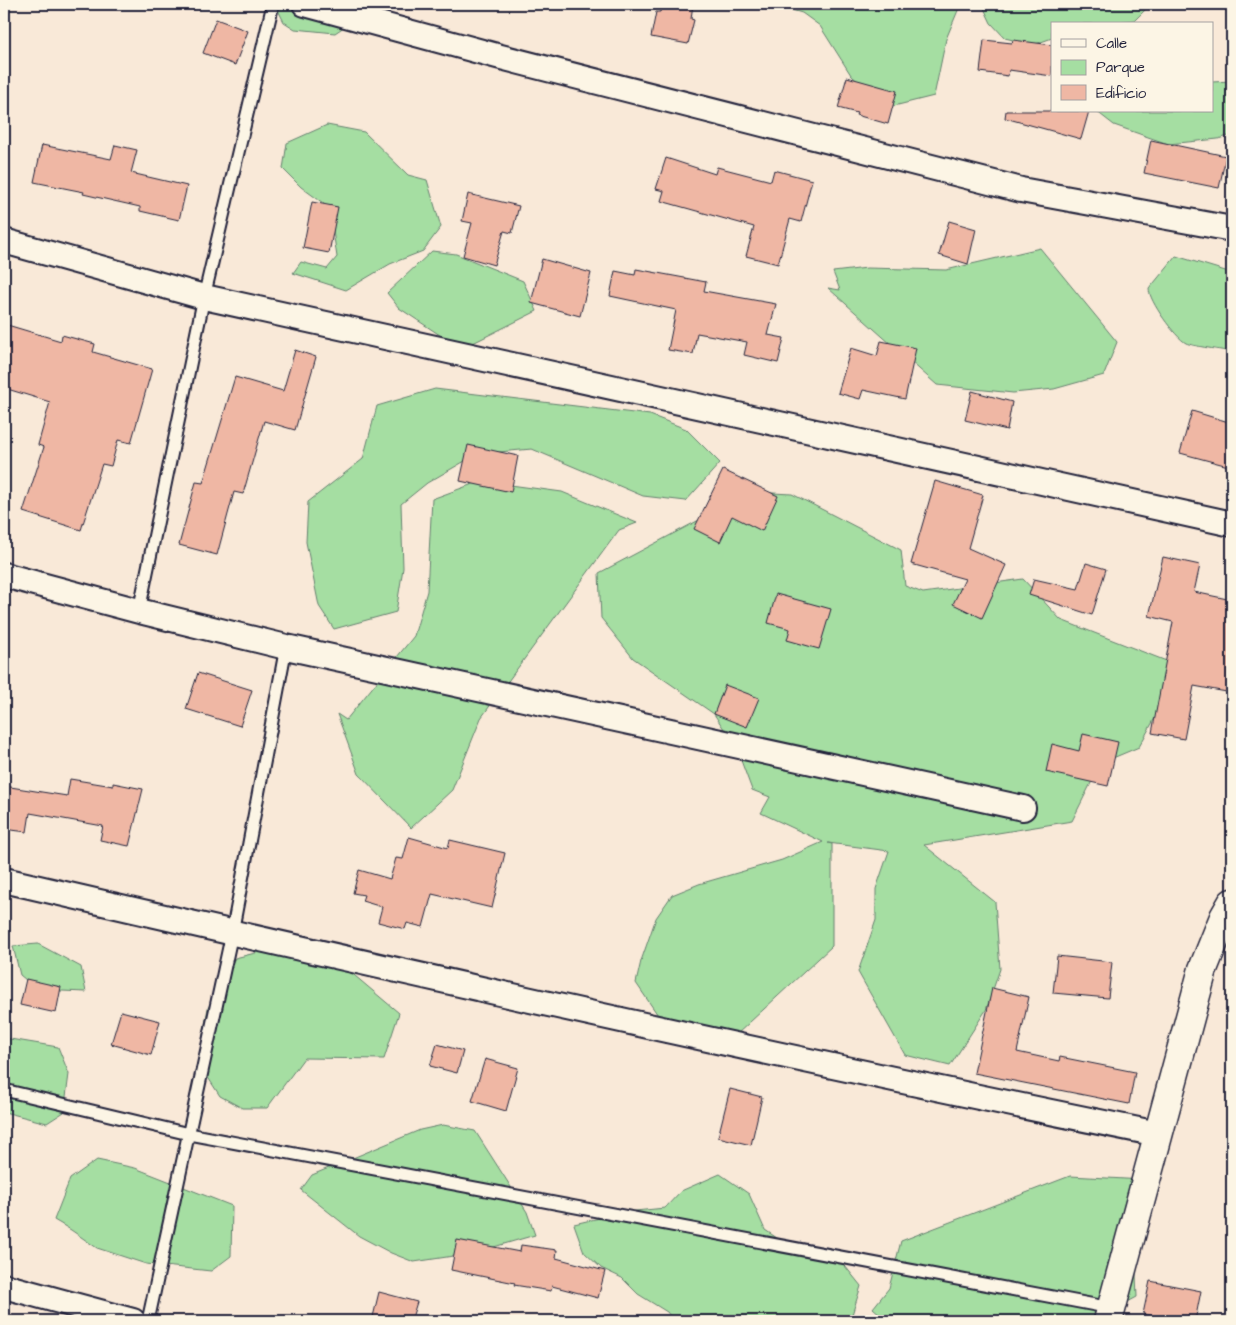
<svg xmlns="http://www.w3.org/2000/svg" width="1236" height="1325" font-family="'Architects Daughter',sans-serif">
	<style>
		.green { fill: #a5dea2; stroke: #64806e }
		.building { fill: #efb7a4; stroke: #22223b }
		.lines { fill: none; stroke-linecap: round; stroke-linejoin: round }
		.service-casing { stroke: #22223b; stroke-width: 15 }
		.minor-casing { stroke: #22223b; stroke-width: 28 }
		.secondary-casing { stroke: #22223b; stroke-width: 31 }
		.service { stroke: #fcf5e5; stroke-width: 11 }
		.minor { stroke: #fcf5e5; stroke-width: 24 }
		.secondary { stroke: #fcf5e5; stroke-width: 28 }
	</style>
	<rect width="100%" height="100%" fill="#f9e9d8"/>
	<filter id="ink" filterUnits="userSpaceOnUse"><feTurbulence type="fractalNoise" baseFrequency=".02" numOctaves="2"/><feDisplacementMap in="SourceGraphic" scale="10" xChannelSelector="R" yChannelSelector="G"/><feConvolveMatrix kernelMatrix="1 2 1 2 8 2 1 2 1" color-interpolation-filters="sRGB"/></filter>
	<g filter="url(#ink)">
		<g class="green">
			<path d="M275,4H371L372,8L335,33L295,29L284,22Z"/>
			<path d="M771,4H959V8L946,39L934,96L894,106L868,91L851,75L820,26L802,13Z"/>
			<path d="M982,4H1151L1135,20L1097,24H1052V38L1033,45L1005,38L991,23Z"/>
			<path d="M1232,81V135L1218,139L1168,144L1114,125L1096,111H1212V82Z"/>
			<path d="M327,125L364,132L408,175L427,180L441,227L423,251L390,264L346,290L293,273L301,262L327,269L337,257L332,224L323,203L301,187L283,169L287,143Z"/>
			<path d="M1040,248L1117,342L1104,375L1054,389L1013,393L937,385L828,288L840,290L833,272L867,268L946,270Z"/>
			<path d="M432,251L456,254L523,281L537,311L469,345H455L399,308L387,293Z"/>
			<path d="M1176,256L1232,273V352C1223,350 1192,346 1186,343C1175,337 1149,301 1149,289Z"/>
			<path d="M435,389L650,415L686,429L720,463L686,501L643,496L532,449L477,454L427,483L401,504L403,568L396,612L334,629L319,606L306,542L308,502L363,459L377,406Z"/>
			<path d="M481,481L562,492L637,523L619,530L481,718L452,790L411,828L359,774L337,714L346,720L414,636L427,591L432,499Z"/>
			<path d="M752,492L792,494L901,550L905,586L923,593L1023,579L1061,620L1169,662L1171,689L1139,747L1101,763L1072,821L924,845L995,902L1000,969L986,1010L950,1066L905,1055L858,972L876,920V889L889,851L828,843L832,844V946L736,1035L664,1024L636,983L641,961L656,918L672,895L699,884L782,860L823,842L761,813L770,797L752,790L736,747L714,714L633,658L601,618L599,573Z"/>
			<path d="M296,943L329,954L399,1013L384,1059L304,1058L267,1108H242L220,1096L198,1062L208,1008L235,958Z"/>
			<path d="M38,944L81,967L86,992L38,990L20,975L13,946Z"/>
			<path d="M4,1038L58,1047L69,1074L64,1112L47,1123L4,1112Z"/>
			<path d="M443,1125L475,1131L527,1212L535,1235L473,1253L414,1262L391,1253L359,1236L301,1190L312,1175L420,1130Z"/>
			<path d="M97,1160L135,1168L232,1206L231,1256L211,1271L146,1264L97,1248L71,1230L54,1220L70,1179Z"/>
			<path d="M720,1174L749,1194L765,1230L792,1248L833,1251L861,1286L850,1321H674L667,1312L638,1294L622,1278L601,1268L584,1252L574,1224L625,1212L665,1208L681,1191Z"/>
			<path d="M1070,1176L1144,1180L1135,1252L1137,1297L1092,1321H888L873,1308L889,1288L901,1241Z"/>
		</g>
		<g class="building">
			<path d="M662,4H693L691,19L694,20L688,44L651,37L656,12H660Z"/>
			<path d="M216,19L248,31L235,65L203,53Z"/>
			<path d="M984,40L1012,43L1013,40L1052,45V76L1009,70L1008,76L980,72Z"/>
			<path d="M847,77L897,91L888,124L856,115L857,113L838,108Z"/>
			<path d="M1006,111H1089L1081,139L1005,118Z"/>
			<path d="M1151,140L1226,156L1219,188L1144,173Z"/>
			<path d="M42,145L111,159L115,145L137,150L131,173L187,186L179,220L140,211V207L83,194L84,192L34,182Z"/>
			<path d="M666,158L715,174L717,167L771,181L774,170L812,180L801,222L790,219L778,264L746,256L754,227L661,201L664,191L656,189Z"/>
			<path d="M468,194L519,206L512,233L504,231L494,265L463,256L472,223L462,221Z"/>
			<path d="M312,202L338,207L329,253L303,248Z"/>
			<path d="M949,221L976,229L968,264L939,255Z"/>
			<path d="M542,259L591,273L580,316L531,303Z"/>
			<path d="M636,269L706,282L704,291L776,304L768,335L784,338L778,363L744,355L747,342L697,333L693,354L668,350L676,310L610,296L615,271L635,275Z"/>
			<path d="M4,324L61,341L62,335L95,344L93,352L152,369L131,443L118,440L111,466L102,464L81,530L23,512L44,447L38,445L50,402L4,388Z"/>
			<path d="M881,341L916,348L905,399L863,390L860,399L838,393L851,348L877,356Z"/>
			<path d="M295,350L316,357L295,430L264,421L243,494L234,492L217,555L179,545L196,482L203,483L235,377L283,391Z"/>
			<path d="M972,391L1012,402L1007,430L965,420Z"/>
			<path d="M1192,411L1232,423V467L1180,453Z"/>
			<path d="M468,445L518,456L511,492L460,481Z"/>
			<path d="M723,470L778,496L762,531L732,516L720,542L694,529Z"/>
			<path d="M935,481L983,495L968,548L1006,565L982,618L953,604L965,579L911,564Z"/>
			<path d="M1163,557L1200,565L1194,592L1232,600V693L1194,686L1184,739L1152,733L1173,622L1149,616Z"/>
			<path d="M1086,563L1106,569L1092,615L1029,595L1034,579L1078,589Z"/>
			<path d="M776,594L831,609L819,649L787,640L790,629L768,623Z"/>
			<path d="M198,673L252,690L240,726L186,709Z"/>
			<path d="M725,685L759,698L747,727L714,714Z"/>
			<path d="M1083,734L1118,742L1108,786L1046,772L1052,744L1079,751Z"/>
			<path d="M70,779L113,786V783L143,789L129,846L100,840L103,826L30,813L27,832L4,829V786L67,796Z"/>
			<path d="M409,837L448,848L450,840L505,853L492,908L432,894L423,927L407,923L405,929L378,922L382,907L362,901L364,895L353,893L359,870L390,879L396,858L403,859Z"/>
			<path d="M1057,956L1112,962L1108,998L1053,993Z"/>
			<path d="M26,979L61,987L56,1013L20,1005Z"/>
			<path d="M992,988L1029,997L1017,1052L1059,1061L1060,1057L1135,1072L1129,1104L974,1073Z"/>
			<path d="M121,1011L160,1021L151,1055L111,1044Z"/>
			<path d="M437,1044L463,1051L457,1073L430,1066Z"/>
			<path d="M485,1059L518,1068L506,1111L472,1101Z"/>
			<path d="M730,1089L762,1097L751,1145L718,1137Z"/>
			<path d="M457,1240L520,1252L521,1245L557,1250L556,1258L605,1271L598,1298L552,1286L551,1291L514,1285L515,1283L451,1270Z"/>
			<path d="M1150,1281L1201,1291L1195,1321H1178L1143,1314Z"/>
			<path d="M379,1292L417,1302L411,1321H372Z"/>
		</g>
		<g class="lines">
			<g class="service-casing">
				<g id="service">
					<path d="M139,611L204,297L273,4"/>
					<path d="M4,1090L189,1134L1111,1308"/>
					<path d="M148,1321L232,933L286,647"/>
				</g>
			</g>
			<g class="minor-casing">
				<g id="minor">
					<path d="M305,4L497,56L1021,190L1232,229"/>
					<path d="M4,241L204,297L1232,524"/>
					<path d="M4,575L139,611L286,647L1023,808"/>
					<path d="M4,880C387,969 772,1056 1158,1134"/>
					<path d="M4,1286L133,1321"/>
				</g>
			</g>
			<g class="secondary-casing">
				<path id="secondary" d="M1108,1321L1203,969L1224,917L1232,903"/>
			</g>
			<use href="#service" class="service"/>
			<use href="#minor" class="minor"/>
			<use href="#secondary" class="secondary"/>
		</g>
	</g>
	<rect width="1236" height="1325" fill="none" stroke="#fcf5e5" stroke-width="20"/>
	<rect x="10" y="10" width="1216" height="1305" fill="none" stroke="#22223b" stroke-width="2" filter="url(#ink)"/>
	<rect x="1051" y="22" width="162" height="90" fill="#fcf5e5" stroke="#a5a1a1"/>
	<rect x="1061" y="39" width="25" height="8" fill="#fcf5e5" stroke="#a5a1a1"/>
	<text x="1096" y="48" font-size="15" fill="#22223b">Calle</text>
	<rect x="1061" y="60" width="25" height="15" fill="#a5dea2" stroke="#a5a1a1"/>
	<text x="1096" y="72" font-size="15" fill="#22223b">Parque</text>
	<rect x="1061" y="85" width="25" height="15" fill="#efb7a4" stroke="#a5a1a1"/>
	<text x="1096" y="98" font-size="15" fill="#22223b">Edificio</text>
</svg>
